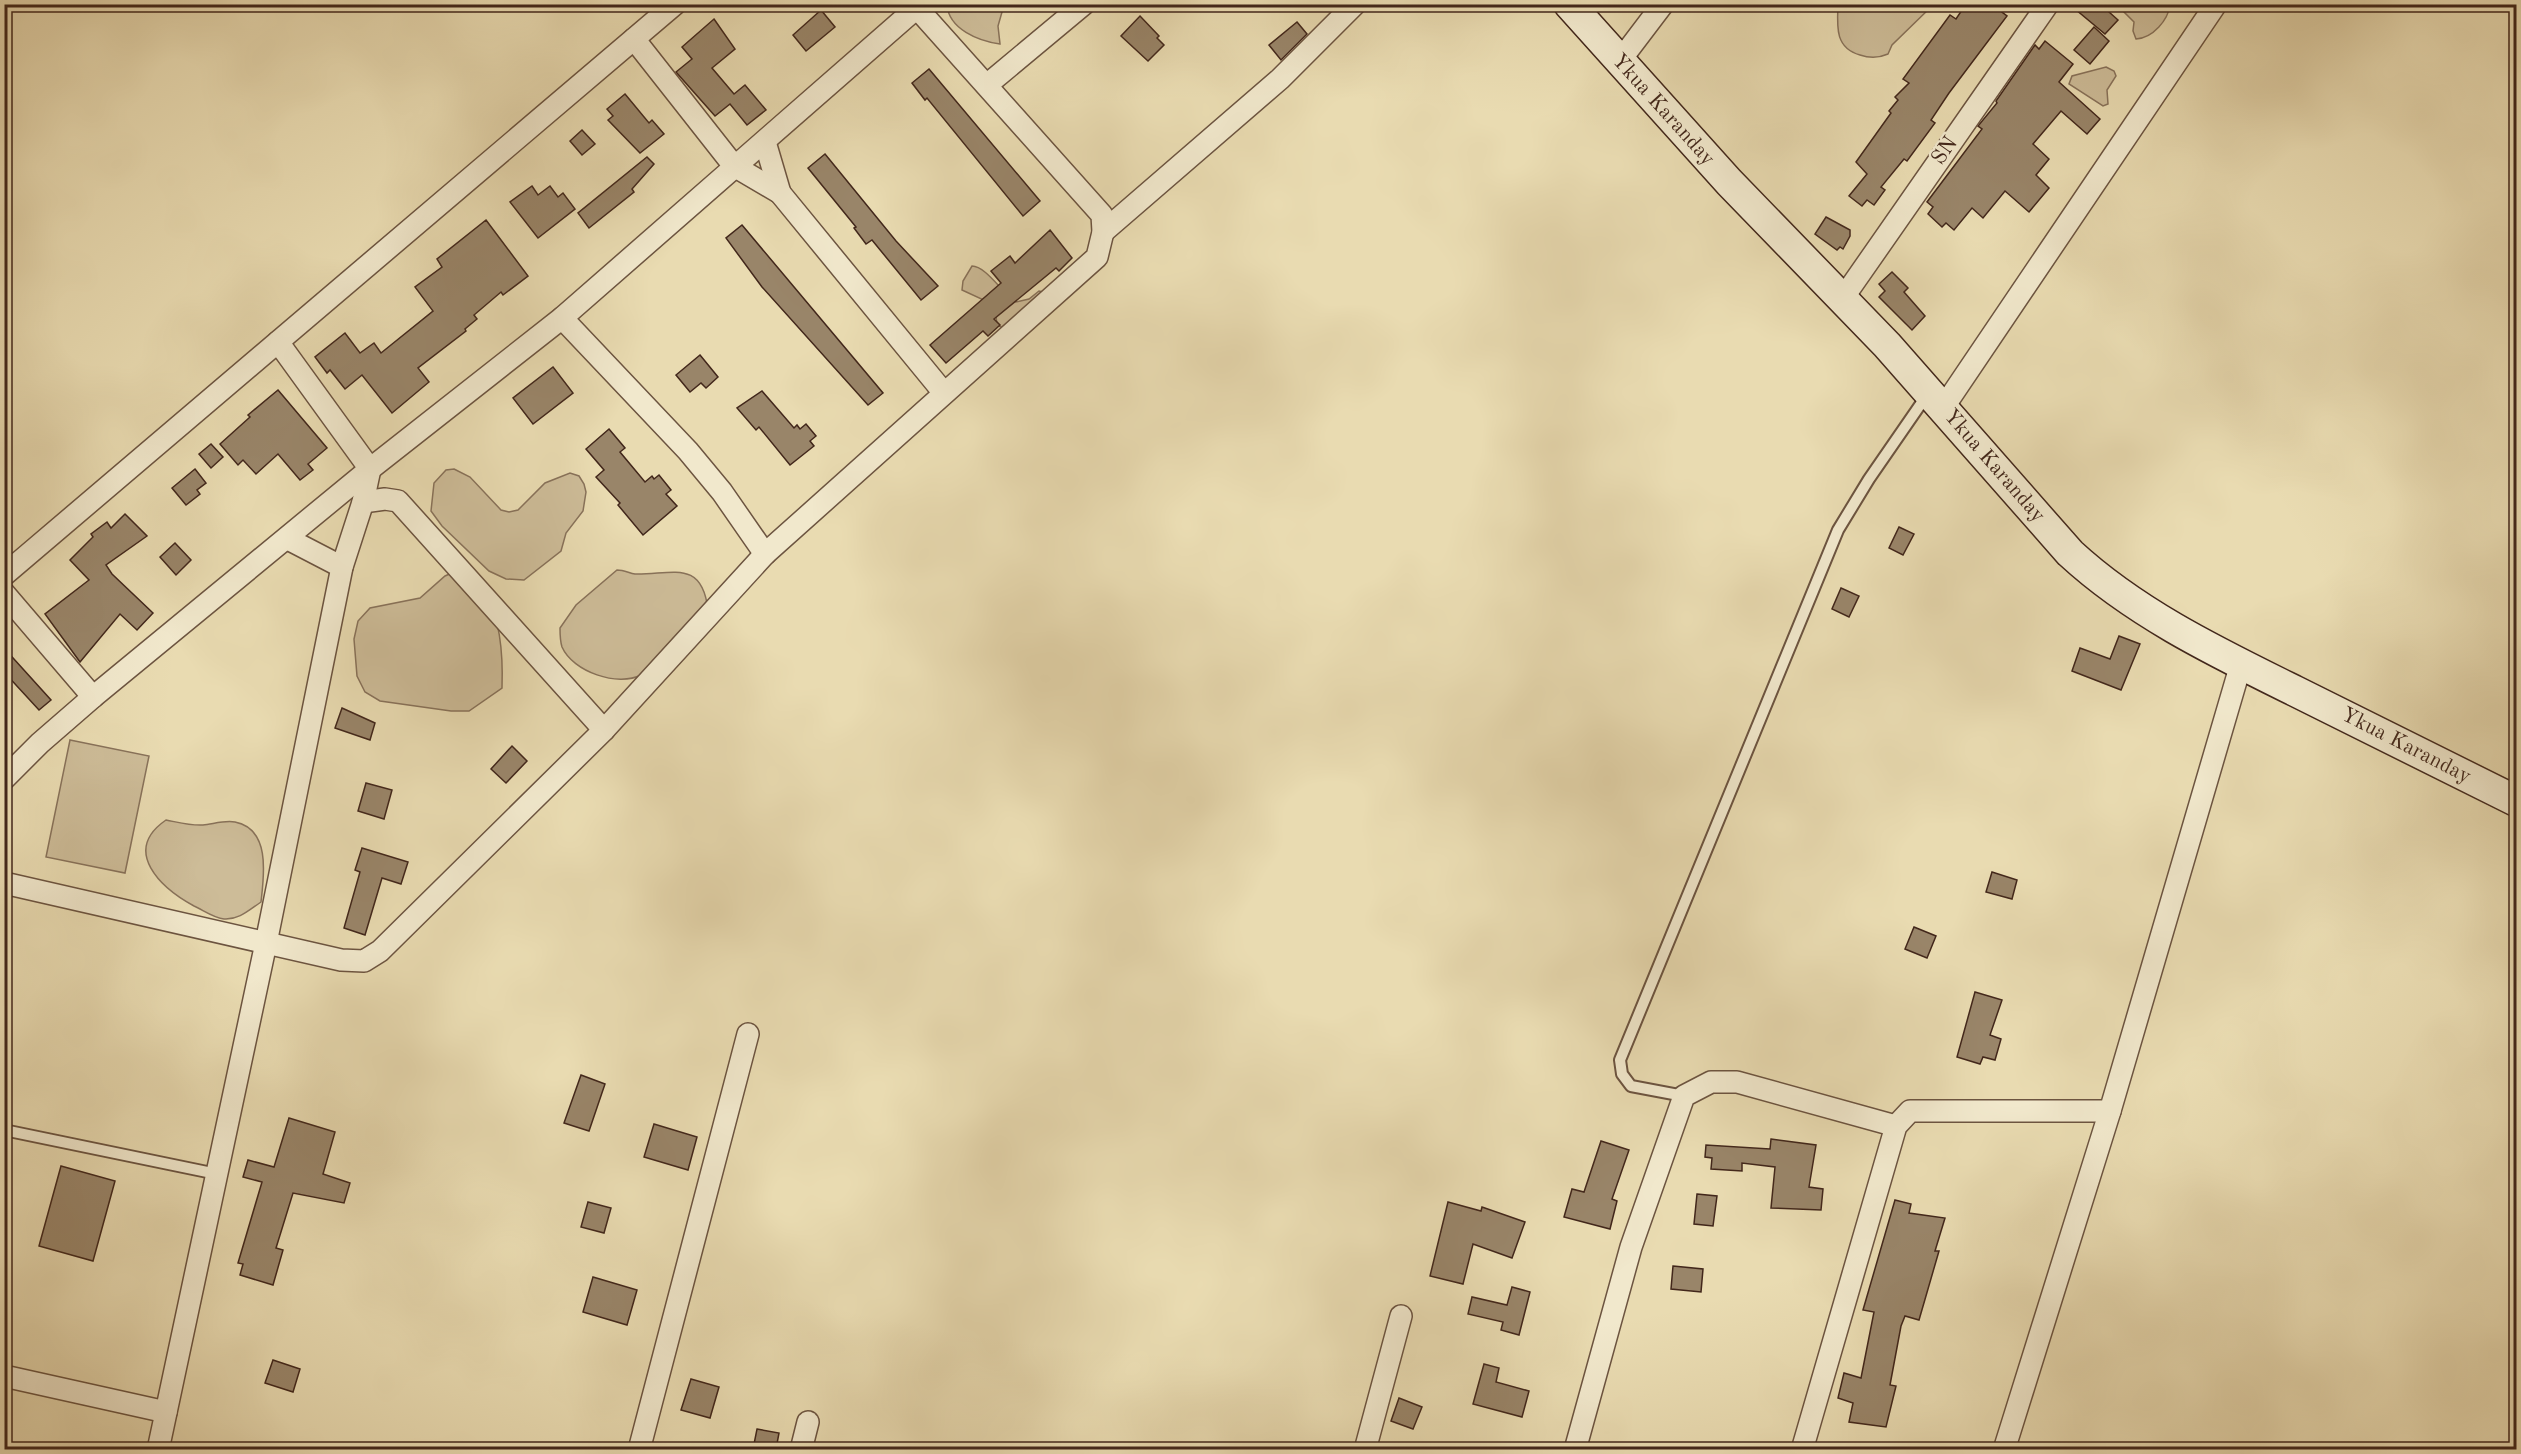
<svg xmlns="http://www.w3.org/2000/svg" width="2521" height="1454" font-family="'Old Standard TT',serif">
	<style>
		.green { fill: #cdbc98; stroke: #88725a; stroke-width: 1.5 }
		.building { fill: #998569; stroke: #42271b; stroke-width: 1.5 }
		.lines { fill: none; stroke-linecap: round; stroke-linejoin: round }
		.lane-casing { stroke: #6c5440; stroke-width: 14 }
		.street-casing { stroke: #6c5440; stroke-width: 24 }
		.secondary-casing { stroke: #42271b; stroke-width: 33 }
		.lane { stroke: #f1e8cc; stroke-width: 10 }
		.street { stroke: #f1e8cc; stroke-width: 21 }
		.secondary { stroke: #f1e8cc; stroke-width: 30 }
		.labels { text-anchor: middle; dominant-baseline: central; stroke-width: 5; stroke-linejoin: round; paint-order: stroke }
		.street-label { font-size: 21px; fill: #42271b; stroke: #f1e8cc }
	</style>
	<rect width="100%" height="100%" fill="#e9dbb1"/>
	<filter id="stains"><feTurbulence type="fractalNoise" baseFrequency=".00333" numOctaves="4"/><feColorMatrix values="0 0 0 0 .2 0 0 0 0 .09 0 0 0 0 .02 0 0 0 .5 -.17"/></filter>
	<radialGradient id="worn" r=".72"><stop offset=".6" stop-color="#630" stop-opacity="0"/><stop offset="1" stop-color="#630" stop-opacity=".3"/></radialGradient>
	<g class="green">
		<path d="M947,5H1004L998,26L1000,44C978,41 949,29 947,5Z"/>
		<path d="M1838,5V4L1933,5L1892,45L1888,54C1879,58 1869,58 1860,55C1835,48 1837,27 1838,5Z"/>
		<path d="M2120,5V4L2170,5C2168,20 2153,38 2136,39L2133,31L2134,22L2122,10Z"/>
		<path d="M2106,67L2114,71L2116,76L2107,90L2108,104L2103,106L2069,84L2072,76Z"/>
		<path d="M972,266C986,266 1003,294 1016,302L1029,299L1039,291L1043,292L1005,329L997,325L996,316L986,301L962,290L963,281Z"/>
		<path d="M454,469L470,477L501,510L509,512L518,510L545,483L570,473L579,476L584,484L586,492L583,511L566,533L561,551L524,580L506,579L489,571L442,526L431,511L434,483L446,470Z"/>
		<path d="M461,569C469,577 481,586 487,596C501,622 503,659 502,688L469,711H451L380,701L365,692L357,676L354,639L358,621L370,608L420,598L445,576Z"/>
		<path d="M617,570C624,570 629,573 635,574C671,575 702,558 708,610L641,675C618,687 573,672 562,647C560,641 560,634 560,628L576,605Z"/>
		<path d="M70,740L149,756L125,873L46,857Z"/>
		<path d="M166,820C177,822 191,826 203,825C213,824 225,820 235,822C271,829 264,876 261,902C249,910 239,920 224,919C214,918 203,910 194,906C161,888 121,851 166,820Z"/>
	</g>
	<g class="building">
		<path d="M1966,4H1991L2007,16L1949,93L1931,120L1935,123L1907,161L1904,159L1881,187L1885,190L1874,205L1867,200L1862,206L1849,196L1867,174L1856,162L1891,113L1889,111L1898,100L1895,97L1909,83L1903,79L1950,15L1956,19Z"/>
		<path d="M2069,4H2100L2118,20L2105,34Z"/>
		<path d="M821,10L835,27L806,51L793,35Z"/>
		<path d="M1140,16L1159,36L1157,38L1164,45L1148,61L1121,36Z"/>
		<path d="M714,19L735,49L712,68L734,94L745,85L766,110L747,125L730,104L715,116L676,72L692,59L682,47Z"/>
		<path d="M1297,22L1307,34L1281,60L1269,45Z"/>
		<path d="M2094,27L2109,41L2090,64L2074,50Z"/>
		<path d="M2045,41L2073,64L2059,82L2100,119L2087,134L2061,111L2033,144L2049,159L2036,175L2049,188L2029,212L2005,191L1983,218L1972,208L1954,230L1946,223L1942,227L1928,214L1933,207L1927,202L1982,129L1978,126L1997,103L1996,101L2035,45L2039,49Z"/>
		<path d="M929,69L1040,201L1023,216L927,98L925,100L912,83Z"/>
		<path d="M625,94L649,123L652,120L664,134L640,153L608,120L613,116L607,109Z"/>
		<path d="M582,130L595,144L582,155L570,141Z"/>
		<path d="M825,154L896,241L938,286L921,300L872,240L866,244L854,228L856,227L808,168Z"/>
		<path d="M647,157L654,164L632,189L634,192L589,228L578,213Z"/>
		<path d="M532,186L538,195L550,186L558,197L563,193L575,209L538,238L510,202Z"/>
		<path d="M1826,217L1850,230V236L1843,249L1840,247L1837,250L1815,234Z"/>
		<path d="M486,220L528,276L503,295L501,292L474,315L477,319L465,329L466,331L418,368L429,382L392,413L362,375L345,389L330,370L327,373L315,357L345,333L360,353L374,343L381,353L433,311L415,287L442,267L437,259Z"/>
		<path d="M742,225L883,393L868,405L762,287L726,238Z"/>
		<path d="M1050,230L1072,258L1059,271L1056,268L994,319L1000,325L988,336L983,331L946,363L930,345L1001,283L991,271L1010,256L1015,263Z"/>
		<path d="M1892,272L1908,288L1904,292L1925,316L1912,330L1879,297L1885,291L1879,284Z"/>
		<path d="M700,355L718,377L706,388L701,383L690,392L676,375Z"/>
		<path d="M553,367L573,393L533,424L513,398Z"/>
		<path d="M278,390L327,448L308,464L313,470L300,480L278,454L256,474L243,460L238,465L220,444L250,417L248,415Z"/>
		<path d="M762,391L794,428L797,425L800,429L806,424L816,436L810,441L814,446L790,465L759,427L756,430L737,408Z"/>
		<path d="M609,429L625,448L620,452L645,482L652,476L654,479L659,475L671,490L666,494L677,506L643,535L618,505L620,503L596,477L604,470L586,449Z"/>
		<path d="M211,444L223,457L211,468L199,454Z"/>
		<path d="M195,469L206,483L197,490L200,494L186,505L172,488Z"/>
		<path d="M125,514L147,536L106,565L112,574L153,613L137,630L120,614L80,662L45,614L89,580L70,560L93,537L91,534L107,522L111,528Z"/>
		<path d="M1899,527L1914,534L1903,555L1889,548Z"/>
		<path d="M175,543L191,560L176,575L160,557Z"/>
		<path d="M1841,588L1859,596L1849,617L1832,609Z"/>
		<path d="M2119,636L2140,644L2121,690L2072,671L2080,648L2110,659Z"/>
		<path d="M4,648L51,700L39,710L4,672Z"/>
		<path d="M342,708L375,723L370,740L335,728Z"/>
		<path d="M512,746L527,761L506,783L491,769Z"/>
		<path d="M366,783L392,790L384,819L358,811Z"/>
		<path d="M362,848L408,862L401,884L382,878L365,935L344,928L360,872L355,870Z"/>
		<path d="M1992,872L2017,880L2012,899L1986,892Z"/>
		<path d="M1914,927L1936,936L1927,958L1905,949Z"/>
		<path d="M1975,992L2002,1000L1990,1035L2001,1039L1995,1060L1983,1057L1980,1064L1957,1057Z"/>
		<path d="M581,1075L605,1084L589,1131L564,1123Z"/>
		<path d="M289,1118L335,1132L323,1174L350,1183L344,1203L293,1193L276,1248L283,1250L273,1285L240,1275L243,1264L238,1263L262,1182L243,1177L248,1160L274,1167Z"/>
		<path d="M654,1124L697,1137L688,1170L644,1157Z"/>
		<path d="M1771,1139L1816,1145L1809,1187L1823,1189L1821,1210L1771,1208L1775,1167L1742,1163V1171L1711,1169L1712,1158L1705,1157L1706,1145L1770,1149Z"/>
		<path d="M1601,1141L1629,1150L1612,1199L1617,1201L1610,1229L1564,1217L1572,1189L1584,1192Z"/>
		<path d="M61,1166L115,1181L93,1261L39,1246Z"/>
		<path d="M1697,1194L1717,1196L1713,1226L1694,1224Z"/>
		<path d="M1895,1200L1911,1204L1909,1213L1945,1218L1935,1251H1939L1919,1320L1905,1316L1901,1326L1890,1385L1896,1386L1886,1427L1849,1422L1853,1403L1838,1398L1844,1373L1861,1378L1874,1312L1863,1310Z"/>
		<path d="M588,1202L611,1208L604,1233L581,1227Z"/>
		<path d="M1448,1202L1481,1211L1482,1207L1525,1222L1512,1258L1473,1244L1463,1284L1430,1276Z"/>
		<path d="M1673,1266L1703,1269L1701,1292L1671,1289Z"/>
		<path d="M593,1277L637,1290L627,1325L583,1312Z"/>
		<path d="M1512,1287L1530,1292L1519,1335L1501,1330L1503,1322L1468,1314L1472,1297L1507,1305Z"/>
		<path d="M273,1360L300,1369L293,1392L265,1383Z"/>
		<path d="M1484,1364L1499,1368L1496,1382L1529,1391L1522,1417L1473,1404Z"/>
		<path d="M691,1379L719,1387L710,1418L681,1410Z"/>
		<path d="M1399,1398L1422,1407L1413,1429L1391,1421Z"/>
		<path d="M757,1429L779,1433L776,1449H753Z"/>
	</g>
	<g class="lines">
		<g class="lane-casing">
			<g id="lane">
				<path d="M1684,1096L1631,1086L1622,1074L1620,1060L1838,530L1869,479L1927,395"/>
				<path d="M4,1130L217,1174"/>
			</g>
		</g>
		<g class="street-casing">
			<g id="street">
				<path d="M634,39L734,166L780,193L944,393"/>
				<path d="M1619,62L1663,4"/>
				<path d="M988,84L1084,4"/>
				<path d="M765,142L780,193"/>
				<path d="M1103,232L1280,79L1355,4"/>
				<path d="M1843,298L2048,4"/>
				<path d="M562,318L688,451L722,492L765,554"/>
				<path d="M1943,408L2216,4"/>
				<path d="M363,502L385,499L398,501L604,730"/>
				<path d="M288,539L342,567"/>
				<path d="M4,575L675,4"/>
				<path d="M4,593L93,697"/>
				<path d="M4,779L40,743L93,697L370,469L562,318L921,4"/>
				<path d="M4,883L341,960L364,961L380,951L604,730L765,554L1097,257L1103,232L1102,215L917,8"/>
				<path d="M4,1376L166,1412"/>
				<path d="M158,1450L266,943L342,567L363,502L370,469L278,342"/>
				<path d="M639,1450L748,1034"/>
				<path d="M801,1450L808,1422"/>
				<path d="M1365,1450L1401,1316"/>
				<path d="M1575,1450L1631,1247L1684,1096L1711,1082H1737L1896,1126"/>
				<path d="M1802,1450L1896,1126L1910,1111H2110L2241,664"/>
				<path d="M2004,1450L2110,1111"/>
			</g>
		</g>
		<g class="secondary-casing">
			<path id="secondary" d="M1569,4L1729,182L1887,345L2070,553C2135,613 2216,652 2295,691C2369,728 2443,765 2516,801"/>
		</g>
		<use href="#lane" class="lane"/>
		<use href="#street" class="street"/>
		<use href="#secondary" class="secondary"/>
	</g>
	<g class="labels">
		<g class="street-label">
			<text transform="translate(1663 110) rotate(48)">Ykua Karanday</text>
			<text transform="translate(1945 151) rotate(-55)">SN</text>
			<text transform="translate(1994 466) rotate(49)">Ykua Karanday</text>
			<text transform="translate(2406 746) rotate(27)">Ykua Karanday</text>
		</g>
	</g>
	<rect width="2521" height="1454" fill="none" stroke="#e9dbb1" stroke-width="24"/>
	<rect x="6" y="6" width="2509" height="1442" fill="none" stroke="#42271b" stroke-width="3"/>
	<rect x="12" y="12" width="2497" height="1430" fill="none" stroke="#42271b" stroke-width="1.5"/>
	<rect width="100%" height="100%" filter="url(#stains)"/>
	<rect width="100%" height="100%" fill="url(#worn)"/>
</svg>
